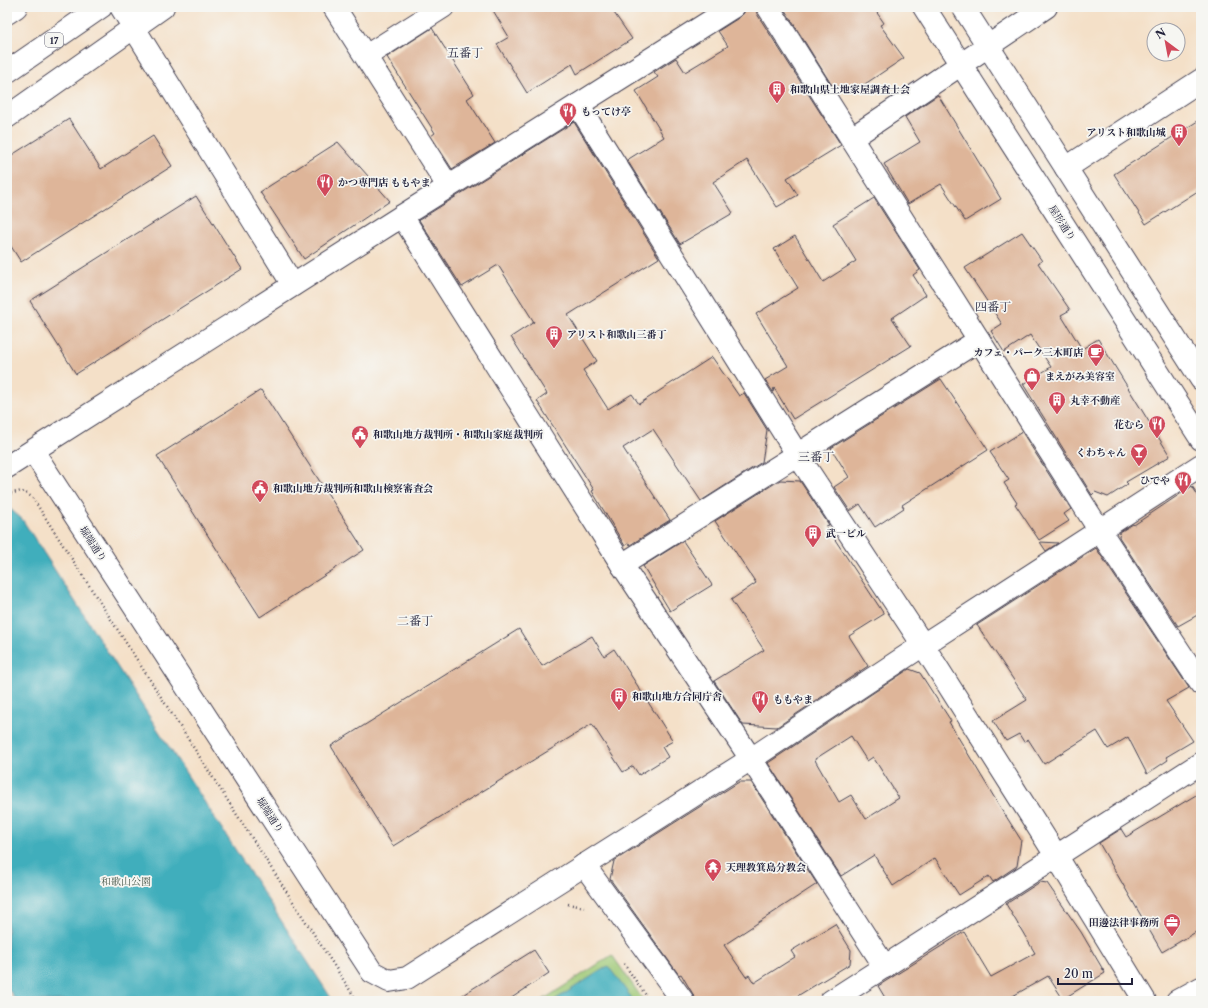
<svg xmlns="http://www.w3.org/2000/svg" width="1208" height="1008" font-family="'Libre Caslon Text','Noto Serif JP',serif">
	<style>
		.green { fill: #9ec875; stroke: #607558 }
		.water { fill: #3faebc; stroke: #30687c }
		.building { fill: #deb599; fill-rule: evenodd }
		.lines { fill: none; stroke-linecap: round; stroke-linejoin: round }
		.minor-casing { stroke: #423e50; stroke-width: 24 }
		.major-casing { stroke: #423e50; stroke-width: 24 }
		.path { stroke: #423e50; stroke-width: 2.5; stroke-dasharray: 1 3; stroke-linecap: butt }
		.minor { stroke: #fff; stroke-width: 22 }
		.major { stroke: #fff; stroke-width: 22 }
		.labels { text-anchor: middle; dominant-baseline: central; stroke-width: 3.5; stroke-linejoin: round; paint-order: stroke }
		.shield { fill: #f6f6f2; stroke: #626272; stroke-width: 1 }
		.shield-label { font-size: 9px; font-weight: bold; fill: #22223b }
		.poi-label { font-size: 10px; font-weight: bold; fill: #22223b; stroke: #f6f6f2; text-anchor: start }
		.street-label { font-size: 10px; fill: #22223b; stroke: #f6f6f2 }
		.park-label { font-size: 10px; fill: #4d5c4f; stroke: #f6f6f2 }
		.quarter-label { font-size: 12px; fill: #22223b; stroke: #f6f6f2 }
	</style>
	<rect width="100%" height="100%" fill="#f6f6f2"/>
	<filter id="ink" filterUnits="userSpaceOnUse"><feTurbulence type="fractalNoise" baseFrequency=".025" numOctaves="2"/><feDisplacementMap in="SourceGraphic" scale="8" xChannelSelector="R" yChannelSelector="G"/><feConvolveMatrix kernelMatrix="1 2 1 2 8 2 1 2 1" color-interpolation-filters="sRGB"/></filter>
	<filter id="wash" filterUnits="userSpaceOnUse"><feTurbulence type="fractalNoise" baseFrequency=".012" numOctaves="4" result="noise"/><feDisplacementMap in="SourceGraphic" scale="16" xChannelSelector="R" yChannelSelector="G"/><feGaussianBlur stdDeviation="0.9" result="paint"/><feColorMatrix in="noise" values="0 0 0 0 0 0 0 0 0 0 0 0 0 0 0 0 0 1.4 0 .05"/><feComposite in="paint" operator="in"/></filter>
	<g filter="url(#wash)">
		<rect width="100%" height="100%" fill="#f4e0c8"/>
		<path class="green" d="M612,955L644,1001H541Z"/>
		<g class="water">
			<path d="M9,508L22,519L333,1001H16L7,987V510Z"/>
			<path d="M608,966L634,1001H553Z"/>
		</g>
		<g id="blocks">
			<g class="building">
				<path d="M491,7H610L632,39L577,74L572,64L527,93L497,44L509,37Z"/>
				<path d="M745,7H756L757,14L841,145L787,178L798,195L777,207L747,160L713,182L733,213L680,244L627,160L664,137L636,91L658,77L654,72L676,58L685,72L728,46L718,31L740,17L744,13Z"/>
				<path d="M783,7H873L884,23L880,25L904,58L853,92L831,84Z"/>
				<path d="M432,28L474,94L467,99L495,143L452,169L431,136L435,133L387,57Z"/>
				<path d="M938,95L1001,199L965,221L941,184L908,204L884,164L920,142L905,117Z"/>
				<path d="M69,119L101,169L153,136L172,166L21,262L7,240V158Z"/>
				<path d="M1201,119V189L1146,224L1114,174Z"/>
				<path d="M574,122L659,258L568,315L597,361L583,370L608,409L632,394L639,404L712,357L739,396L744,393L767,430L762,462L701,501L653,429L623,448L670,520L630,545L629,543L625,546L592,491L594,490L537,401L547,394L511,337L534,322L498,265L462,287L419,220Z"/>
				<path d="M338,142L390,201L304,259L260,192Z"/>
				<path d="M196,196L242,269L76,374L30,301Z"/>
				<path d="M874,198L920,270L913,275L926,295L892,318L911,346L793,419L774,388L773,392L765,380L788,366L756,314L798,288L774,249L795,236L823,282L856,261L833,224Z"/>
				<path d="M1022,232L1042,261L1038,263L1070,310L1061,315L1082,349L1098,339L1170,456L1126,482L1128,484L1108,497L1095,492L1092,495L1023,384L1051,367L1030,335L1004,352L991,331L1002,324L965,268Z"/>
				<path d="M941,379L988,450L902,505L904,508L875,527L860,504L850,511L834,487L849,477L831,448Z"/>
				<path d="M261,390L364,550L260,617L157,456Z"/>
				<path d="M1022,432L1071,509L1064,514L1069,521L1039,540L1015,504L1017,503L1004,483L1009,480L990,452Z"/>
				<path d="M780,480L800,481L829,525L826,526L884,614L849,636L868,666L777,727L743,725L714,681L764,650L731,600L756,583L715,521Z"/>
				<path d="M1192,486L1201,500V613L1178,626L1119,537L1120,532L1133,524L1134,525Z"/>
				<path d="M683,541L712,585L670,611L643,566Z"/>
				<path d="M1040,542L1058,543L1046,551Z"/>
				<path d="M1096,548L1189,688L1166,701L1193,741L1166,757L1168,760L1147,774L1128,737L1108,749L1097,731L1044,764L1028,739L1024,742L1019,734L1006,741L993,721L1027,700L977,625Z"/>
				<path d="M519,629L542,666L592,636L604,656L614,649L673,741L662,747L668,757L639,775L633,766L623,772L592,724L393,846L331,746Z"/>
				<path d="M909,669L920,673L951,721L949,722L994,797L1021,840L1017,866L993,882L989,876L959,895L935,858L893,886L874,855L841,876L768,763ZM851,736L867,761L873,757L899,798L866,819L851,795L839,802L816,762L815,759Z"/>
				<path d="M739,782H751L817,884L724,945L746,977L749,975L754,983L795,957L791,951L835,924L851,950L850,964L789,1001H697L681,974L679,975L610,879L614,861Z"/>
				<path d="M1201,792V929L1162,952L1099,843L1121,829L1126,837Z"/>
				<path d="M1040,882L1047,883L1081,932L1105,973L1063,999L1048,976L1004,1001H887L878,986L964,932L991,977L1035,953L1006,904Z"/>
				<path d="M534,950L549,973L507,1001H453Z"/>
			</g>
		</g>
	</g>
	<g filter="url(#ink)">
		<use href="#blocks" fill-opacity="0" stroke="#423e50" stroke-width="1"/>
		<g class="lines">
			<g class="minor-casing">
				<g id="minor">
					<path d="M121,7L293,285"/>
					<path d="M334,7L448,186"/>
					<path d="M768,7L1100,531L1201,684"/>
					<path d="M924,7L1201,439"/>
					<path d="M963,7L1201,379"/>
					<path d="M366,56L443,7"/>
					<path d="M578,105L797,454L923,645L1057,857L1145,1001"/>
					<path d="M7,117L163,7"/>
					<path d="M852,138L1046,7"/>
					<path d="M1066,168L1201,80"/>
					<path d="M402,216L733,7"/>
					<path d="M33,451L372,972L389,981L407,978L751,759L923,645L1201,465"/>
					<path d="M7,467L402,216L622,565L751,759L885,967"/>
					<path d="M622,565L979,340"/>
					<path d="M584,865L683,1001"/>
					<path d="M831,1001L1201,763"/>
				</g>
			</g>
			<g class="major-casing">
				<g id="major">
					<path d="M7,13L16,7"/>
					<path d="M7,72L101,7"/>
					<path d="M1177,1001L1201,988"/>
				</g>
			</g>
			<g class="path">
				<path d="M7,494L22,491L32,497L357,1001"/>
				<path d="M568,904L584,907"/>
				<path d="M624,964L650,1001"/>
			</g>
			<use href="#minor" class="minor"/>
			<use href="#major" class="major"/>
		</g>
	</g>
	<defs>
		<g id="building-pin" transform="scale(0.9)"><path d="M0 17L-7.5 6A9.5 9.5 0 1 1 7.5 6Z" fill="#d1495b" stroke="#f6f6f2"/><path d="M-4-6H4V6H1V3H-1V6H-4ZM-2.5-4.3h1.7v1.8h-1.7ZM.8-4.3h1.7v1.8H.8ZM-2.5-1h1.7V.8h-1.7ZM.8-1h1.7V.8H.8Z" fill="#fff"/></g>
		<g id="restaurant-pin" transform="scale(0.9)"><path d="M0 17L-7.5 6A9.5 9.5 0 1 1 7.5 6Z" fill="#d1495b" stroke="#f6f6f2"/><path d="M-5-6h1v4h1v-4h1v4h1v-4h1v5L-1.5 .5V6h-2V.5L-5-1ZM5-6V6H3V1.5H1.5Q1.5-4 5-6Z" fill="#fff"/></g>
		<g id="cafe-pin" transform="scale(0.9)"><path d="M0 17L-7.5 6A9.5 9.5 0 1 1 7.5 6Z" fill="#d1495b" stroke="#f6f6f2"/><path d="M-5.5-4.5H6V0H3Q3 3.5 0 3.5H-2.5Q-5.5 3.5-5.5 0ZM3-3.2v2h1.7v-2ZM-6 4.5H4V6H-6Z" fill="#fff"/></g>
		<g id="shop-pin" transform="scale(0.9)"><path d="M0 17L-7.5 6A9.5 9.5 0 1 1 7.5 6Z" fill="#d1495b" stroke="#f6f6f2"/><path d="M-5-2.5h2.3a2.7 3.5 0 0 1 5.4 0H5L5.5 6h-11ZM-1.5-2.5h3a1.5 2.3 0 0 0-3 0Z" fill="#fff"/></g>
		<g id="civic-pin" transform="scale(0.9)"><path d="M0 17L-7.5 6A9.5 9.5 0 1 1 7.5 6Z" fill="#d1495b" stroke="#f6f6f2"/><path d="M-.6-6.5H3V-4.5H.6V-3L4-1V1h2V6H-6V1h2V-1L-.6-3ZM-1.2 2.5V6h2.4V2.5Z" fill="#fff"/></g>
		<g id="bar-pin" transform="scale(0.9)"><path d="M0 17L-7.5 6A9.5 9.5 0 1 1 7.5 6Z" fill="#d1495b" stroke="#f6f6f2"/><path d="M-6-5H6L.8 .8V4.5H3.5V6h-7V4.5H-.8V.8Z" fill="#fff"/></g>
		<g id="temple-pin" transform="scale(0.9)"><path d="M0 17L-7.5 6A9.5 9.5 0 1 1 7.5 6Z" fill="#d1495b" stroke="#f6f6f2"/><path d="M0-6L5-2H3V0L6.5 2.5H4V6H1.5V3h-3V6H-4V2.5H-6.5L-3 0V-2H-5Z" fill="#fff"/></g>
		<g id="office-pin" transform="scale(0.9)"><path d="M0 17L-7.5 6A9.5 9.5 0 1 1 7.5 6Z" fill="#d1495b" stroke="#f6f6f2"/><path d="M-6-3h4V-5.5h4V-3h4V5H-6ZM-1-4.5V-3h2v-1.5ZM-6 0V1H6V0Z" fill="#fff"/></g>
	</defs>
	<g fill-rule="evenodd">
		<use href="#building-pin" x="777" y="89"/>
		<use href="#restaurant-pin" x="568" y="111"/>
		<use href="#building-pin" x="1179" y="132"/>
		<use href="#restaurant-pin" x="325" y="182"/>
		<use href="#building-pin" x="554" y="334"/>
		<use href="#cafe-pin" x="1096" y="352"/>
		<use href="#shop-pin" x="1032" y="376"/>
		<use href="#building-pin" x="1057" y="400"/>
		<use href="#restaurant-pin" x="1157" y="424"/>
		<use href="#civic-pin" x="360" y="434"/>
		<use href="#bar-pin" x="1139" y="452"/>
		<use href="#restaurant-pin" x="1183" y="480"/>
		<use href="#civic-pin" x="260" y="488"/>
		<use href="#building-pin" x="813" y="533"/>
		<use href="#building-pin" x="619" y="696"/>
		<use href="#restaurant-pin" x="760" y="699"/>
		<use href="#temple-pin" x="713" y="867"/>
		<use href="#office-pin" x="1172" y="922"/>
	</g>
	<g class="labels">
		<rect class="shield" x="45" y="33" width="18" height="14" rx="3"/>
		<g class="shield-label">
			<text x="54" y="40">17</text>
		</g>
		<g class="poi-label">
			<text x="790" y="89">和歌山県土地家屋調査士会</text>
			<text x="581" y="111">もってけ亭</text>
			<text x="1166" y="132" text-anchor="end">アリスト和歌山城</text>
			<text x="338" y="182">かつ専門店 ももやま</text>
			<text x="567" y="334">アリスト和歌山三番丁</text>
			<text x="1083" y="352" text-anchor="end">カフェ・パーク三木町店</text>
			<text x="1045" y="376">まえがみ美容室</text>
			<text x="1070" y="400">丸幸不動産</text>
			<text x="1144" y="424" text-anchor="end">花むら</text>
			<text x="373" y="434">和歌山地方裁判所・和歌山家庭裁判所</text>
			<text x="1126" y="452" text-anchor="end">くわちゃん</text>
			<text x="1170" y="480" text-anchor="end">ひでや</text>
			<text x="273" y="488">和歌山地方裁判所和歌山検察審査会</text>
			<text x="826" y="533">武一ビル</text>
			<text x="632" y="696">和歌山地方合同庁舎</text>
			<text x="773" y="699">ももやま</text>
			<text x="726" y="867">天理教箕島分教会</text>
			<text x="1159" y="922" text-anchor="end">田邊法律事務所</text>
		</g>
		<g class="street-label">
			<text transform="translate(1062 223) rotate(57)">屋形通り</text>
			<text transform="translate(93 544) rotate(57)">堀端通り</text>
			<text transform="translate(270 815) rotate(57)">堀端通り</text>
		</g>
		<g class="park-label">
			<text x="126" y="881">和歌山公園</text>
		</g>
		<g class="quarter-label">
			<text x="465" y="52">五番丁</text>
			<text x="993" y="306">四番丁</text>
			<text x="816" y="456">三番丁</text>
			<text x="415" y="620">二番丁</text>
		</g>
	</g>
	<rect width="1208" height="1008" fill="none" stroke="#f6f6f2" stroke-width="24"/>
	<g transform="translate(1166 42) rotate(328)"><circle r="19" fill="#f6f6f2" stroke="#a1a1a9"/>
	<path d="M0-3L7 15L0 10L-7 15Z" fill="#d1495b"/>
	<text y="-6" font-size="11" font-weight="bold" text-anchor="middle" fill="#22223b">N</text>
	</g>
	<path d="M1058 978v6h74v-6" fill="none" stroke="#22223b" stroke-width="2"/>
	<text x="1064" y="978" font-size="12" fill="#22223b" stroke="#f6f6f2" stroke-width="3" paint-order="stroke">20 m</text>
</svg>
